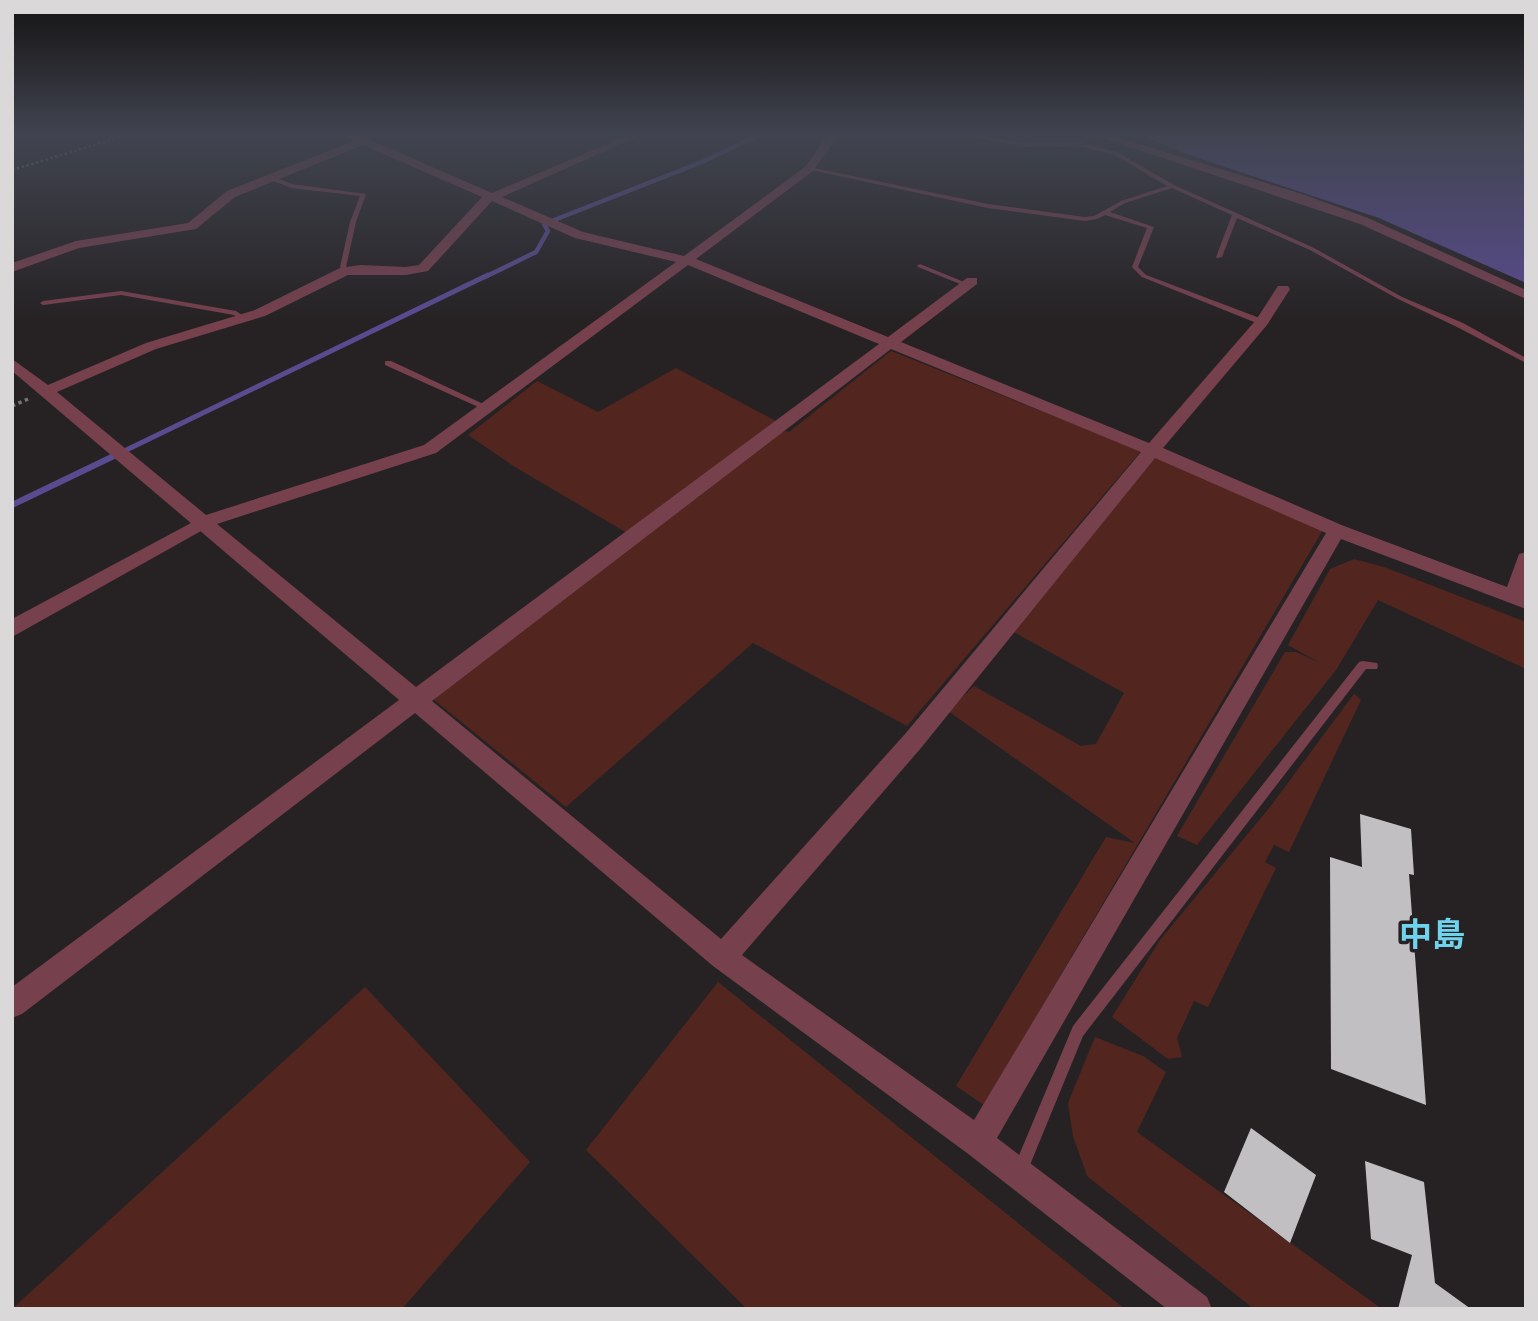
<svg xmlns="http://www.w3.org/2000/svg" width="1538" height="1321" font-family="'Varela Round','Noto Sans JP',sans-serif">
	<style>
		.green { fill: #52261f }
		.water { fill: #5a4b91 }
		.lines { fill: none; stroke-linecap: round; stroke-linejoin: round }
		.stream-far2 { stroke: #5a4b91; stroke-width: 4.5 }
		.stream-far1 { stroke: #5a4b91; stroke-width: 5 }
		.stream { stroke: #5a4b91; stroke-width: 6 }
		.building { fill: #c2bfc3 }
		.path-far1 { stroke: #777375; stroke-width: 2.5; stroke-dasharray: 2.5 2.5; stroke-linecap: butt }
		.path { stroke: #777375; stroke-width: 3.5; stroke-dasharray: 3.5 3.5; stroke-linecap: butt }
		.service { fill: #76404d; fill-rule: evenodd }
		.minor { fill: #76404d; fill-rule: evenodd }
		.tertiary { fill: #76404d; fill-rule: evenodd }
		.labels { text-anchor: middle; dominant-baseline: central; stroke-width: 7; stroke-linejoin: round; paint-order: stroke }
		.near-quarter-label { font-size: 33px; font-weight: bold; fill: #70d3ee; stroke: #262224 }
	</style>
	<rect width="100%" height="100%" fill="#262224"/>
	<g class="green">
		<path d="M891,351L1141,451L907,726L753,643L566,807L433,699L779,429L789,432Z"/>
		<path d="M676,368L776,421L627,533L515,467L468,435L537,381L598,412Z"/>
		<path d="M1156,456L1324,528L984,1105L956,1086L1106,837L1135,843L948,711L974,686L1081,746L1096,744L1124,693L1012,631Z"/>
		<path d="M1354,559L1384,567L1526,622V669L1378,600L1336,670L1197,845L1177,836L1285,652H1296L1320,663L1288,645L1330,569Z"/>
		<path d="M1354,694L1361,700L1289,852L1274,845L1265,862L1276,868L1208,1007L1194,1001L1177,1038L1182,1057L1168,1059L1112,1017L1160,940L1270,807Z"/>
		<path d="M718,982L1125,1309H747L586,1150Z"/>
		<path d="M365,987L530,1162L402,1309H12Z"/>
		<path d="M1095,1037L1143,1056L1166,1072L1137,1132L1382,1309H1254L1087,1176L1073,1136L1068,1103Z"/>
	</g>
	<path class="water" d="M1142,135H1526V283L1379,218L1183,153Z"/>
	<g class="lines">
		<path class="stream-far2" d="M485,277L536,252L548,231L544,224L702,162L759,135"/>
		<path class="stream-far1" d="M116,455L488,275"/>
		<path class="stream" d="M12,505L120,453"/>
	</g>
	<g class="building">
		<path d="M1360,814L1411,829L1414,875L1409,874L1426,1105L1331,1069L1330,857L1362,867Z"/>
		<path d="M1251,1128L1316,1175L1290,1243L1224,1192Z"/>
		<path d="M1365,1161L1424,1182L1435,1283L1471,1309H1398L1412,1255L1371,1239Z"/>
	</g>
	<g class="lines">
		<path class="path-far1" d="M12,170L127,135"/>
		<path class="path" d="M12,406L28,399"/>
		<g class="service">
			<path d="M966,135H977L1026,143L1077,142L1117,152L1174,185L1314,248L1402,297L1463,323L1526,358V363L1457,327L1398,299L1310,250L1237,218L1222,257L1217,258L1216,257L1232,215L1172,188L1125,203L1110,212L1154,227L1138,267L1146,275L1265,320V324H1259L1142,277L1132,267L1147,228L1105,215L1097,219L1085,221L988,208L806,169L809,167L988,204L1085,217L1094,216L1121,201L1167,186L1113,154L1077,146L1026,147Z"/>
			<path d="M271,176L292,184L366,194L356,222L346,267L347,272H343L340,267L350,222L360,196L291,188L269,179V177Z"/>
			<path d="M920,264L969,284L970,285L965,286L918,267L917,266Z"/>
			<path d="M121,291L236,311L248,319L244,321L234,315L121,295L43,305L40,303L43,301Z"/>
			<path d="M385,361H391L492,408L491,410H485L385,365Z"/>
			<path d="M1363,661L1377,663L1378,666L1377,669H1366L1083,1036L1025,1177L1020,1180L1015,1177L1012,1172L1073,1026L1359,662Z"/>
		</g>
		<path class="minor" d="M344,135H357L368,139L492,193L628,135H641L502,197L583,232L684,256L805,167L828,135H838L813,171L696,259L888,337L967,278H977V284L901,342L1149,443L1256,320L1278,286H1288L1290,289L1267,325L1163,448L1344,526L1507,587L1519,554L1526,552V609L1341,539L997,1138L1207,1297L1212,1309H1167L967,1153L713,966L415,713L22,1014L12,1018V987L399,700L12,371V359L48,385L146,343L255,310L340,268L360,265L406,267L419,265L482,197L363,145L235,197L196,229L79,248L12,272V263L76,241L188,223L227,191L354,141ZM492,201L575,238L676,262L424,445L206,515L57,392L156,349L265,316L348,275H406L428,271ZM688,265L879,344L416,687L217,524L436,453ZM891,349L1141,452L905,734L721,939L432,701ZM1155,458L1326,533L974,1120L742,955L921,748Z"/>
		<g class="tertiary">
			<path d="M1094,135H1109L1302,194L1368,218L1526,290V299L1360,224Z"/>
			<path d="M204,516L210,518L213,522L210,526L12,637V619Z"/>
		</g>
	</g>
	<linearGradient id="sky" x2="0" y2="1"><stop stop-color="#151314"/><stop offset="0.42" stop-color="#414450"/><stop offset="1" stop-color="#414450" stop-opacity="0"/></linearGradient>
	<rect width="1538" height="320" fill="url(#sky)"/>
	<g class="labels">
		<g class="near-quarter-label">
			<text x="1432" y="935">中島</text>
		</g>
	</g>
	<rect width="1538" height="1321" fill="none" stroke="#dbd8da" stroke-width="28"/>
</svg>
